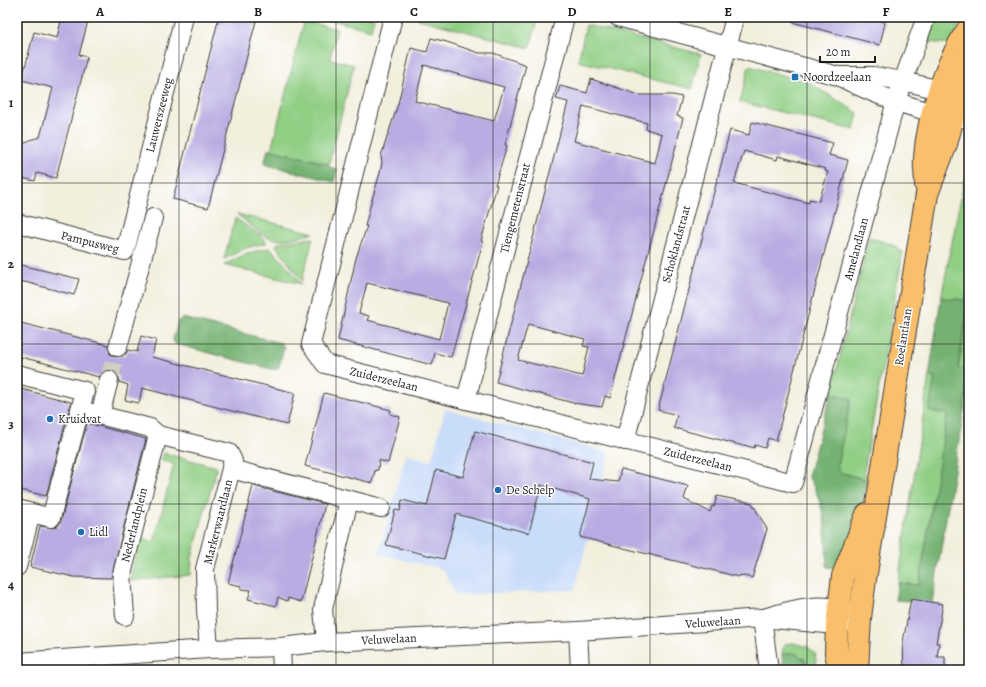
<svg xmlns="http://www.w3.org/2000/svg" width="986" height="687" font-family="Alegreya,serif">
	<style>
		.built { fill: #c9dcf9 }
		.green { fill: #91cf85; stroke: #567650 }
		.forest { fill: #74b272; stroke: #486747 }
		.building { fill: #b8ace2; fill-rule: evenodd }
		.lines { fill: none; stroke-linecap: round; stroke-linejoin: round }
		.minor-tunnel { stroke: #d2cfc0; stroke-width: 18; stroke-dasharray: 18 9; stroke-linecap: butt }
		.minor-casing { stroke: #3c3c39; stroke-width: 20 }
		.major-casing { stroke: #3c3c39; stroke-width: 24 }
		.minor { stroke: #fff; stroke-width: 18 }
		.major { stroke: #f9bf6d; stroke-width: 22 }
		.grid { fill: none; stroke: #1c1c1c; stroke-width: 1; stroke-opacity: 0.55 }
		.poi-dot { fill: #1f6fb2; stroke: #fff; stroke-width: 1.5 }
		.labels { text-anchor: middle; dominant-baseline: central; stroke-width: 3; stroke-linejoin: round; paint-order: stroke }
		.poi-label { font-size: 12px; fill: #1c1c1c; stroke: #fff; text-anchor: start }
		.street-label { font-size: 12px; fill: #1c1c1c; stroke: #fff }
		.neatline { fill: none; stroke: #1c1c1c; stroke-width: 1.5 }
		.grid-label { font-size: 13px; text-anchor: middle; font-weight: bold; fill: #1c1c1c }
	</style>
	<rect width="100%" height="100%" fill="#fff"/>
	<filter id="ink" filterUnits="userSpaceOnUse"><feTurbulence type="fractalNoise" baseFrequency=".025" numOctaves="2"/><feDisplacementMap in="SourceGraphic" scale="8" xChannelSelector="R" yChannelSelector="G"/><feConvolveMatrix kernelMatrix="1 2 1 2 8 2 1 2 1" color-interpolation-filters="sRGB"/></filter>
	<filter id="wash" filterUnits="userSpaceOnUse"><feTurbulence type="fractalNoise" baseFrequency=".012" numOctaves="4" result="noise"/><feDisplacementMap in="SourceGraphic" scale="16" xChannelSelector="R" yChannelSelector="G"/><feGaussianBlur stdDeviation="0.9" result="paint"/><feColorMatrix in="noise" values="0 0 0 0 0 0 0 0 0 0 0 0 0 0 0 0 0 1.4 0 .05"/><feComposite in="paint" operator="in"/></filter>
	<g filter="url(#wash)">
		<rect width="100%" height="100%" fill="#f2efdd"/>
		<path class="built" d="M445,409L609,452L575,590L456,595L442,569L378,554L406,454L431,461Z"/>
		<g class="green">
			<path d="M320,17H370L374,18L371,30Z"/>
			<path d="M419,17H538L530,48L418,19Z"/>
			<path d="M936,17H962L951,44L927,42Z"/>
			<path d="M304,21L337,29L330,59L354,65L329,164L271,150Z"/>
			<path d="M586,25L701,54L692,89L578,61Z"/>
			<path d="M749,66L808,82L858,113L854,130L740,102Z"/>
			<path d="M969,173V300L941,298L964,182Z"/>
			<path d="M237,214L314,233C302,236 285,242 273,239C260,236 247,222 237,214Z"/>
			<path d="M235,218L265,239L266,243L246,248L224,259Z"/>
			<path d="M869,237L893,245L903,252L864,471L867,480L839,472L837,465L851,399L831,393Z"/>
			<path d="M313,238L302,281L276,246L278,243Z"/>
			<path d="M270,248L288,267L301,284L224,265L247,253Z"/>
			<path d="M969,308V370L958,369Z"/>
			<path d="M929,376H935L929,410L948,414L919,585L898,583Z"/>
			<path d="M163,453L217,467L192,557L191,575L129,581L140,538L154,542L174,464L160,460Z"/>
			<path d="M793,643L808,647L815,653L817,670H811L804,659L782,654L784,644Z"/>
		</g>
		<g class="forest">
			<path d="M268,149L329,164V167L337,169L334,182L264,164Z"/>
			<path d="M941,298L969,300L958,368L969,370V381L932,603L895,600L898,583L919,585L947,414L929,411L935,377L929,376Z"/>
			<path d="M183,318L281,343L284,347L279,367L275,370L175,344L173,339L178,321Z"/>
			<path d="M831,393L851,399L837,465L839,472L867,480L854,542L835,568L827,567C825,531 827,508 808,476Z"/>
			<path d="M795,653L804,659L811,670H783L782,654Z"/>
		</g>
		<g id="blocks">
			<g class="building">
				<path d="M62,17H89L79,55L87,57L56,178L37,173L35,181L17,177V148L30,140L40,137L53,88L22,80L34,32L57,38Z"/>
				<path d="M219,17H257L208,208L173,199Z"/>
				<path d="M793,17H865L885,22L880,45L792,22Z"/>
				<path d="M431,38L447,42L479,53H493L526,65L505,145L507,146L495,185H497L481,241L483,242L451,357L435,353L432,365L338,340L356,258L367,226H365L371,203L380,173L382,163L381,156L398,104L411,48L427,52ZM424,65L504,87L494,121L415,101ZM367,283L448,303L439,339L367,320L369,316L359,313Z"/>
				<path d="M591,79L639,95H673L682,97L677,116L683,118L671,165L610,398L605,396L602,407L573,403L496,382L568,102L556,99L560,86L587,93ZM583,106L647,123L646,129L662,134L655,163L574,141ZM528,324L585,339L583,346L589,347L582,376L518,360Z"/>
				<path d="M752,122L833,143L829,155L848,160L776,441L768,438L765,448L755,445L754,448L744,445V446L674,428L677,415L658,410L730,130L749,135ZM744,151L777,160L778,156L826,169L825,171L828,172L819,201L809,199V203L734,183Z"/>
				<path d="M17,264L79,279L74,295L17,280Z"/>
				<path d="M17,322L108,345L110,354L116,357L125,355L128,350L137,352L141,336L156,340L152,357L295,393L287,425L142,388L139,403L125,400L128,385L119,382V377L112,370H106L99,377L17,356Z"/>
				<path d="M17,388L71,402L46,496L17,489Z"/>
				<path d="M324,393L391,410L390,414L400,417L388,463L379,460L378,470H375L372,483L305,466Z"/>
				<path d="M87,423L146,439L111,578L74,577L30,567L40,526L53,528L58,526L61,521Z"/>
				<path d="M475,431L593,462L589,479L618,482L621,469L688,486L684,499L710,512L712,506L714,507L717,496L752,503L767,529L752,578L740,575L739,577L580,537L590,499L541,485L529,533L456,514L444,559L386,545L395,510L400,511L402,500L427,506L436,470L463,477Z"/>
				<path d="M253,486L325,504L301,602L288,598L287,601L278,597L276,606L248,599L251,590L241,589V586L228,583Z"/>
				<path d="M911,599L943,604L936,643H939L937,657H945V670H904L903,642Z"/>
			</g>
		</g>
	</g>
	<g filter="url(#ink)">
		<use href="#blocks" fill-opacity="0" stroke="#3c3c39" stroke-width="1"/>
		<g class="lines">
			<path class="minor-tunnel" d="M109,380L118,347"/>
			<g class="minor-casing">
				<g id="minor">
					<path d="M393,17L311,344L325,364L793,483L896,101L926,17"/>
					<path d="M618,17L838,76C879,97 923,114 969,119"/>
					<path d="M843,76H873L903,81L952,93"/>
					<path d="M17,223L125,251L184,17"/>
					<path d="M118,347L153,218"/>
					<path d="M17,374L85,391L51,518L17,509"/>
					<path d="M466,400L565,17"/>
					<path d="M80,410L150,428L158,435"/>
					<path d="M100,415L109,380"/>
					<path d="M625,441L735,17"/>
					<path d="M231,469L381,508"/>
					<path d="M17,567L31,513"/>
					<path d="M125,616L122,574L158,435L229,453L233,461L205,569L206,610L209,649"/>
					<path d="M767,617C793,609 825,600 850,613"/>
					<path d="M762,618L769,670"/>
					<path d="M578,631L580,670"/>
					<path d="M326,642L323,609L349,500"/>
					<path d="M281,647L282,670"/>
					<path d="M17,662L209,649L281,647L326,642L578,631L762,618L837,625L860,618"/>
				</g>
			</g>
			<g class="major-casing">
				<g id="major">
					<path d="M926,185C926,176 924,166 925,157C928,117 946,61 969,28"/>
					<path d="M840,670L836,653L837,625L843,576L867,514"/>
					<path d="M857,670L860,618L865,579L927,194L946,144L969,57"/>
				</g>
			</g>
			<use href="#minor" class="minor"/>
			<use href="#major" class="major"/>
		</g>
	</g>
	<path class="grid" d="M179,17V670M336,17V670M493,17V670M650,17V670M807,17V670M17,183H969M17,344H969M17,504H969"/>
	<g class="poi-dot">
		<rect x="791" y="73" width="8" height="8" rx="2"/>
		<circle cx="50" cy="419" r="4"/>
		<circle cx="498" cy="490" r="4"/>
		<circle cx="81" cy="532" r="4"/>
	</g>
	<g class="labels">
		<g class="poi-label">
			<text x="803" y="77">Noordzeelaan</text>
			<text x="58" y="419">Kruidvat</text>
			<text x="506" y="490">De Schelp</text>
			<text x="89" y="532">Lidl</text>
		</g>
		<g class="street-label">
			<text transform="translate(159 115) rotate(-76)">Lauwerszeeweg</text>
			<text transform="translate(515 208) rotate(-76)">Tiengemetenstraat</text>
			<text transform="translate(90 242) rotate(14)">Pampusweg</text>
			<text transform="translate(676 244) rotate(-75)">Schoklandstraat</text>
			<text transform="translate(856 249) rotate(-75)">Amelandlaan</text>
			<text transform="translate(903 337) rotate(-81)">Roelantlaan</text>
			<text transform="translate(384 379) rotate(14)">Zuiderzeelaan</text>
			<text transform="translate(698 459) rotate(14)">Zuiderzeelaan</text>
			<text transform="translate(218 522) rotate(-76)">Markerwaardlaan</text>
			<text transform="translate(134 525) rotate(-76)">Nederlandplein</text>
			<text transform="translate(713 622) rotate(-4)">Veluwelaan</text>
			<text transform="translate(389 639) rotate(-3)">Veluwelaan</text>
		</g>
	</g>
	<rect width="986" height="687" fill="none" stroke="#fff" stroke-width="44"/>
	<path d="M820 56v6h55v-6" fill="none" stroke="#1c1c1c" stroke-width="2"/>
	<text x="826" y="56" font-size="12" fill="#1c1c1c" stroke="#ffffff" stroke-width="3" paint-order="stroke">20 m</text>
	<rect x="22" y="22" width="942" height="643" class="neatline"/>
	<g class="grid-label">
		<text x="100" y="16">A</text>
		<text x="258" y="16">B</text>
		<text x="414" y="16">C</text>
		<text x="572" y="16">D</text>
		<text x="728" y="16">E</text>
		<text x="886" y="16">F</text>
		<text x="11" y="107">1</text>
		<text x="11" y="268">2</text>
		<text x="11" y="428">3</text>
		<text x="11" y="589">4</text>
	</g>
</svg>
